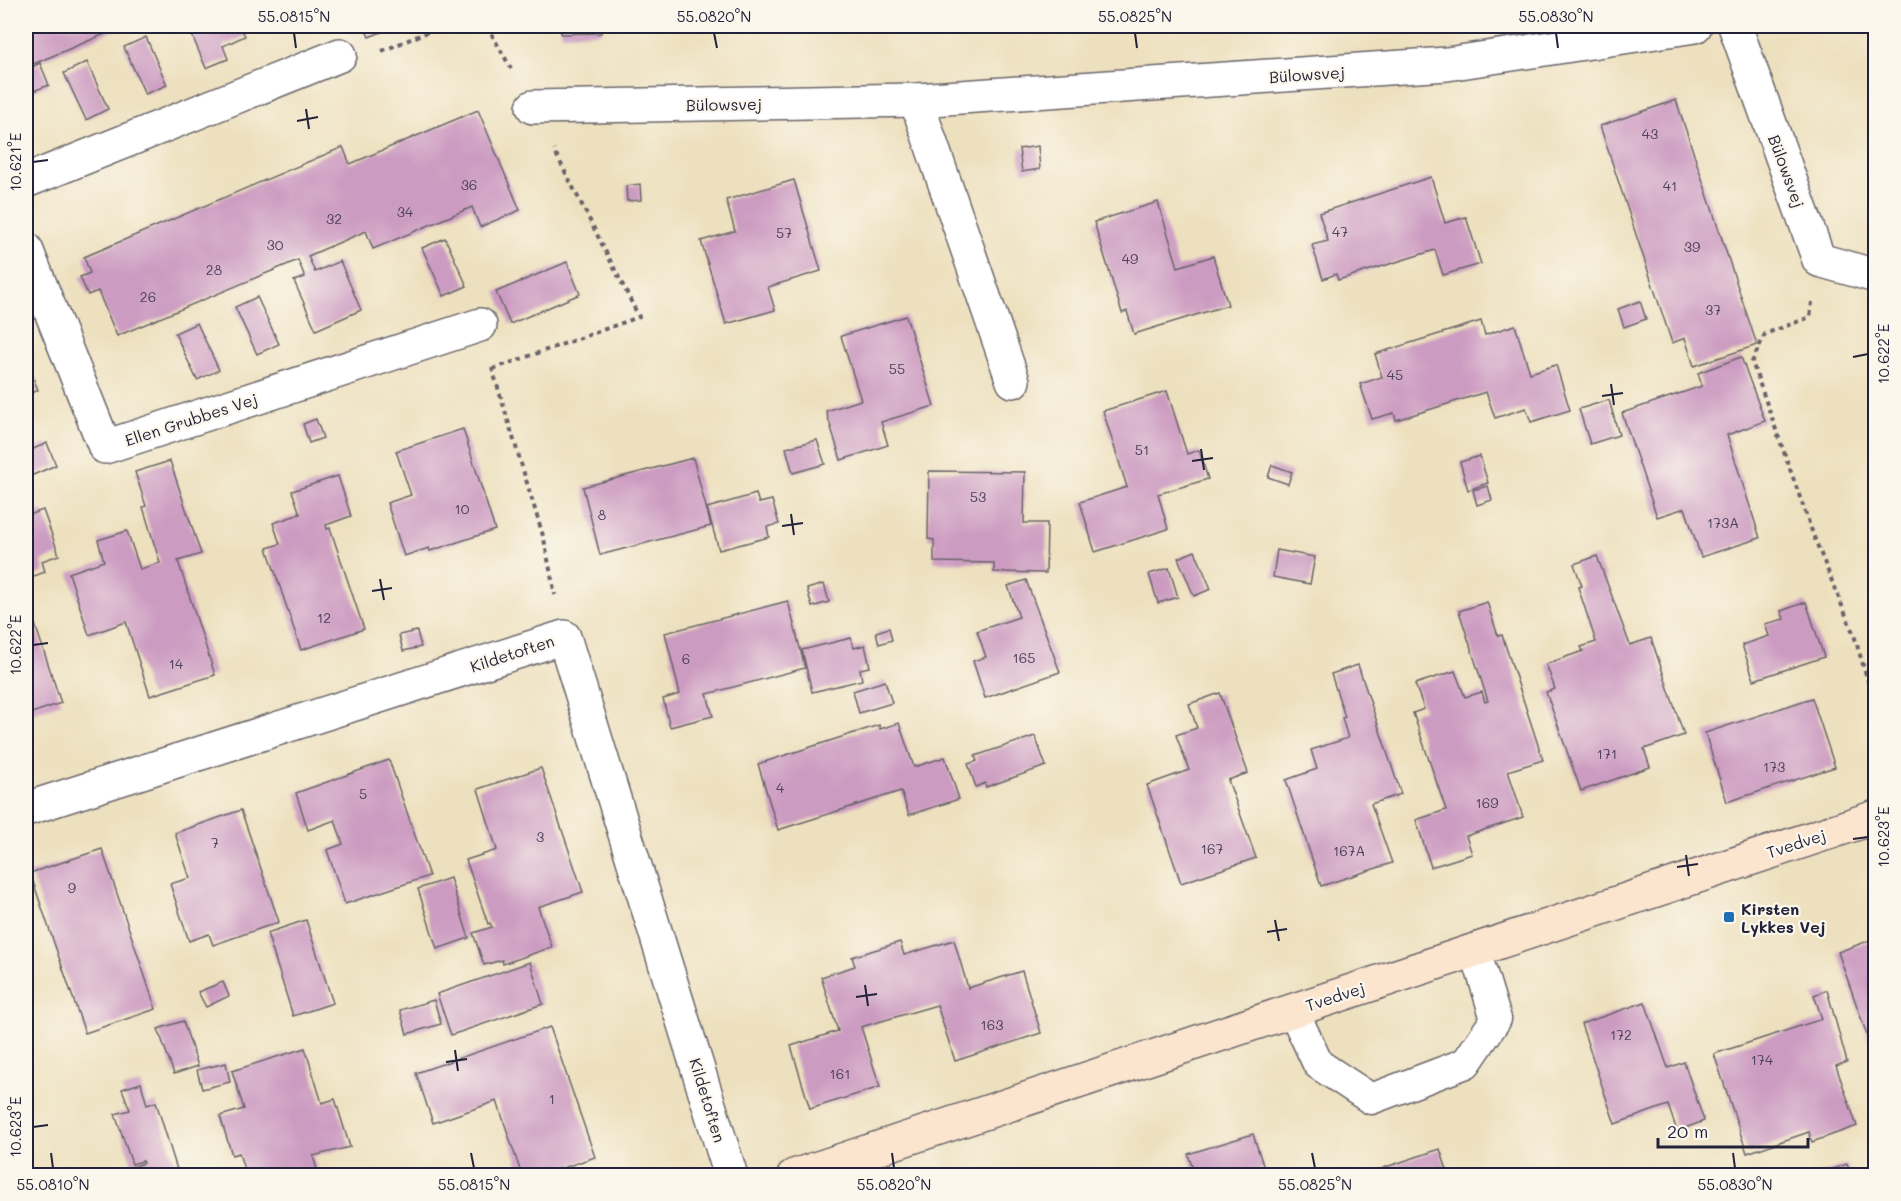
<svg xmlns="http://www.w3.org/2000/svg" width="1901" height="1201" font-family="Mali,sans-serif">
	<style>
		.building { fill: #cc9bc1 }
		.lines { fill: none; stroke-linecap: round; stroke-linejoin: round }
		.lane-casing { stroke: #696469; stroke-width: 33 }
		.street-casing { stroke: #696469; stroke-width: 36 }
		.secondary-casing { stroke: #696469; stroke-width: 36 }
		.path { stroke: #696469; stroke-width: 4; stroke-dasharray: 4.5 4.5; stroke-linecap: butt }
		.lane { stroke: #fff; stroke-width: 30 }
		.street { stroke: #fff; stroke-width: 33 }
		.secondary { stroke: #fce5cf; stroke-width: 33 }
		.ticks { fill: none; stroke: #22223b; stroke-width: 2 }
		.poi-dot { fill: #1f6fb2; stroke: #fbf7ec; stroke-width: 2 }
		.labels { text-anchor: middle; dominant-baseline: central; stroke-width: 4.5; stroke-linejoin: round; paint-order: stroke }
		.number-label { font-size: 14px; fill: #4c405c }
		.street-label { font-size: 16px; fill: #22223b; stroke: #fbf7ec }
		.poi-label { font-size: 16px; font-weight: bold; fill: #22223b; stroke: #fbf7ec; text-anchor: start }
		.neatline { fill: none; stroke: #22223b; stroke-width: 2 }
		.ticks-label { font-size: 15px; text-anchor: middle; fill: #22223b }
	</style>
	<rect width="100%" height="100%" fill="#fbf7ec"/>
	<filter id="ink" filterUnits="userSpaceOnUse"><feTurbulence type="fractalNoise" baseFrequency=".0167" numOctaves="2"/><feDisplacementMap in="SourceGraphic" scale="12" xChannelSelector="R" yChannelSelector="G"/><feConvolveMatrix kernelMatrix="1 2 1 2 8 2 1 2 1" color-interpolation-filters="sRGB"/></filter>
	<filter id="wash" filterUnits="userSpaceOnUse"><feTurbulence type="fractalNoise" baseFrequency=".008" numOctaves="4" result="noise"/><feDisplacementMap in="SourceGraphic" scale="24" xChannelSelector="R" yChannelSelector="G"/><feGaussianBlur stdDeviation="1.35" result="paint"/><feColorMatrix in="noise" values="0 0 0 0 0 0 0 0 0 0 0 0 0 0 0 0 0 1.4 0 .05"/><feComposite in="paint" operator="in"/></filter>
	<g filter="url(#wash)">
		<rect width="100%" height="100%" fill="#ede0be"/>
		<g id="blocks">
			<g class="building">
				<path d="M26,26H124L26,67Z"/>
				<path d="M188,26H240L245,36L223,46L228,59L206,68Z"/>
				<path d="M364,26H397L369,37Z"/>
				<path d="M561,26H601V33L561,34Z"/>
				<path d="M146,37L167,85L145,94L124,47Z"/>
				<path d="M87,62L108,109L86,120L64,73Z"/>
				<path d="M40,63L49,85L26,94V70Z"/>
				<path d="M1676,100L1757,345L1694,366L1685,338L1672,343L1600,126Z"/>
				<path d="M478,110L520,210L480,227L472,207L373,249L366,231L308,256L315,272L340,261L361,310L316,330L294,281L305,277L298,260L117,336L98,291L88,295L80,277L90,273L84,257L343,147L350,164Z"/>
				<path d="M1038,146L1040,169L1022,172L1019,149Z"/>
				<path d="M1431,177L1445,223L1466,217L1481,264L1443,275L1435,250L1338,280L1336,274L1323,279L1312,245L1328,241L1319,213Z"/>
				<path d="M794,180L821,271L768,287L775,310L726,324L701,241L735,231L726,200Z"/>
				<path d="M640,184L641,200L627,201L626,186Z"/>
				<path d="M1158,202L1178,267L1213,256L1228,305L1134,334L1127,311L1122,313L1094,222Z"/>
				<path d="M445,238L467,286L444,296L422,248Z"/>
				<path d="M567,262L580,294L510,324L496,292Z"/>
				<path d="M257,297L279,344L257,354L235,307Z"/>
				<path d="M1640,301L1646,319L1624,327L1618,309Z"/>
				<path d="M906,316L934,406L881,422L888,445L841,460L826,411L861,400L841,336Z"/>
				<path d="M1481,321L1485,335L1515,325L1530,373L1556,365L1570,410L1531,422L1526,408L1495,418L1486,392L1396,420L1394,413L1372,419L1360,384L1382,377L1375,354Z"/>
				<path d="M197,323L219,370L197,380L175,333Z"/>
				<path d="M1741,357L1765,421L1727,435L1760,538L1701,557L1685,508L1657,517L1622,413L1702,386L1698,373Z"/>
				<path d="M29,367L38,390L26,396V368Z"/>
				<path d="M1167,391L1187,454L1199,450L1208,479L1158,494L1168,529L1095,552L1080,502L1127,487L1103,411Z"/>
				<path d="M1609,400L1619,435L1590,444L1579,409Z"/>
				<path d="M316,419L323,438L309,443L303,424Z"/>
				<path d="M463,429L495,530L430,551L429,548L404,556L387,503L411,495L396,451Z"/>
				<path d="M817,440L825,464L793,473L786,448Z"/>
				<path d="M47,443L56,465L26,478V452Z"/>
				<path d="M1480,456L1488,483L1468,490L1460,462Z"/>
				<path d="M693,458L711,526L600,555L583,487Z"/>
				<path d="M170,461L201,554L178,561L215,675L150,696L126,622L89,635L69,573L104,561L98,540L127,531L140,569L160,563L143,507L146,506L135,472Z"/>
				<path d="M1272,465L1292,472L1288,484L1268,477Z"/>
				<path d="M929,471L1025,472L1024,523H1047L1046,573L994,572V563L934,562V540L928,539Z"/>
				<path d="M338,476L351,516L326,525L327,529L330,528L364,629L301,650L267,548L280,544L273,523L300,514L292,491Z"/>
				<path d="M1488,486L1492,500L1477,505L1473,490Z"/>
				<path d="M756,494L759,503L772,500L779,524L767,527L769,537L719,550L707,508Z"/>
				<path d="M43,510L59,555L42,561L45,572L26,579V516Z"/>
				<path d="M1277,550L1315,557L1310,584L1273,577Z"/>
				<path d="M1195,551L1211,589L1194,596L1178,558Z"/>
				<path d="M1597,556L1630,645L1651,638L1684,735L1644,749L1650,767L1581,791L1546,692L1555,689L1546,664L1583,651L1581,647L1596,642L1578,587L1582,586L1574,564Z"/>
				<path d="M1169,568L1178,597L1158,603L1149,574Z"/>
				<path d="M1026,580L1060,672L985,698L973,661L986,657L977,631L1019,617L1008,586Z"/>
				<path d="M824,584L829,602L812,607L807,589Z"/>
				<path d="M26,597L61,703L26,715Z"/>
				<path d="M788,601L805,668L707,694L713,716L670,727L663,699L680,694L665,633Z"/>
				<path d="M1487,602L1498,636L1502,635L1543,760L1508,771L1523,817L1466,836L1472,854L1431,867L1416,820L1446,810L1413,713L1424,709L1415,684L1455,671L1465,697L1482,692L1485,702L1488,701L1459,611Z"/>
				<path d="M1806,602L1824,657L1754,680L1742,645L1769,636L1765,624L1784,619L1781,611Z"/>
				<path d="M889,628L892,640L879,644L876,632Z"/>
				<path d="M417,631L421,647L403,651L399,635Z"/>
				<path d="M851,638L854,648L865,645L870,667L860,669L862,680L812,692L802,650Z"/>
				<path d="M1358,665L1401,794L1371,804L1392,863L1321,886L1286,780L1317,769L1311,750L1348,738L1342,718L1345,717L1331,674Z"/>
				<path d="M885,681L892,703L859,713L853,691Z"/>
				<path d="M1220,693L1248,773L1228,780L1256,858L1181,883L1147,785L1189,770L1176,735L1197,728L1189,704Z"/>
				<path d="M1812,698L1835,767L1727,802L1705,733Z"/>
				<path d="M899,723L914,767L945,757L959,799L909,815L901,791L778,830L758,764L879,725L880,729Z"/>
				<path d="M1035,736L1046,766L986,787L985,783L976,787L968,764L977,761L975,756Z"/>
				<path d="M389,760L429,876L345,904L327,850L343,844L335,820L308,830L296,793Z"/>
				<path d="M541,768L583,892L538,907L552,947L503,964L502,960L484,965L473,933L492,927L490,923L488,924L466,860L497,850L478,789Z"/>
				<path d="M241,810L279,922L213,945L209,934L189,941L170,884L190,878L175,833Z"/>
				<path d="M102,849L156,1009L85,1033L30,873Z"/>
				<path d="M450,878L469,938L437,949L418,889Z"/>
				<path d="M306,920L333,1003L293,1016L267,933Z"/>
				<path d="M1876,938V1058H1875L1838,952Z"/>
				<path d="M954,940L968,988L1022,971L1041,1033L955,1061L937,1005L861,1027L880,1087L810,1109L791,1046L838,1031L821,977L855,966L852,957L900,942L904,955Z"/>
				<path d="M530,962L543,1004L451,1035L437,994Z"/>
				<path d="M223,982L229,996L206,1007L198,992Z"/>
				<path d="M1827,990L1847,1062L1836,1066L1857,1126L1812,1142L1809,1132L1747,1153L1714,1054L1822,1019L1814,995Z"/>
				<path d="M434,1000L441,1024L407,1034L400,1010Z"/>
				<path d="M1645,1002L1668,1068L1684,1062L1704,1121L1677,1131L1668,1105L1615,1124L1581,1024Z"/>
				<path d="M183,1021L198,1066L174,1074L158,1029Z"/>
				<path d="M550,1027L595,1157L539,1176H522L497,1101L433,1123L416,1073Z"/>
				<path d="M305,1048L322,1103L335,1099L350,1147L313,1156L319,1176H246L239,1153L232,1155L220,1116L244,1109L232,1071Z"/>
				<path d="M226,1063L230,1082L202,1089L197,1070Z"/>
				<path d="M141,1083L147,1105L156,1102L179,1176H107L144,1163L143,1161L132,1164L115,1114L130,1110L122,1089Z"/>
				<path d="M1253,1134L1264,1168L1259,1170L1260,1176H1195L1188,1154Z"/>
				<path d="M1440,1149L1449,1176H1385L1383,1168Z"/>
				<path d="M1847,1164L1851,1176H1816V1175Z"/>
			</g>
		</g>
	</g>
	<g filter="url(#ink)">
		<use href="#blocks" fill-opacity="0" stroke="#696469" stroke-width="1.5"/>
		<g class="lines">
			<g class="lane-casing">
				<path id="lane" d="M1293,1010L1318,1064L1371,1099L1466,1063L1496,1019L1475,950"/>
			</g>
			<g class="street-casing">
				<g id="street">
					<path d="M1735,26L1819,260L1876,276"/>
					<path d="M916,100L1013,381"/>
					<path d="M533,107L916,100L1447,64L1695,26"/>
					<path d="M26,181L340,55"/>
					<path d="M26,249L105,447L480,325"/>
					<path d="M26,809L564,637L731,1176"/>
				</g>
			</g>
			<g class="secondary-casing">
				<path id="secondary" d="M794,1176L1876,817"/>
			</g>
			<g class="path">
				<path d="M487,26L513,72"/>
				<path d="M382,51L442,26"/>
				<path d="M1812,302L1810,317L1765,334L1752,362L1814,537L1854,635L1876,708"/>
				<path d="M492,368L544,539L555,595"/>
				<path d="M493,369L639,317L554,150"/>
			</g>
			<use href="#lane" class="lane"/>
			<use href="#street" class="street"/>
			<use href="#secondary" class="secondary"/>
		</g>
	</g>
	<path class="ticks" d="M294,33L296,48M714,33L717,48M1135,33L1137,48M1556,33L1558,48M306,109L309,129M297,121L318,117M33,162L48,160M1853,357L1868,354M1611,384L1614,405M1602,396L1623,393M1201,449L1204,470M1192,461L1213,458M791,514L794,535M782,526L803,523M380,579L384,600M372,591L392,588M33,645L48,643M1853,839L1868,837M1686,855L1689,876M1677,867L1698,864M1275,920L1279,941M1267,932L1287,929M865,985L868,1006M856,997L877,994M455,1050L458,1071M446,1062L467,1059M33,1127L48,1125M51,1153L53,1168M471,1153L474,1168M892,1153L894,1168M1312,1153L1315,1168M1733,1153L1735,1168"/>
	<rect class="poi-dot" x="1723" y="911" width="12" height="12" rx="3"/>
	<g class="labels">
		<g class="number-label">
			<text x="1650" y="133">43</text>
			<text x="469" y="184">36</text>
			<text x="1670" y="185">41</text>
			<text x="405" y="211">34</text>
			<text x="334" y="218">32</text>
			<text x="1340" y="231">47</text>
			<text x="784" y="232">57</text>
			<text x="275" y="244">30</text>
			<text x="1692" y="246">39</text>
			<text x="1130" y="258">49</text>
			<text x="214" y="269">28</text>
			<text x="148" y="296">26</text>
			<text x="1713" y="309">37</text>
			<text x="897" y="368">55</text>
			<text x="1395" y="374">45</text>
			<text x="1142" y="449">51</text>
			<text x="978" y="496">53</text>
			<text x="462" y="508">10</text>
			<text x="602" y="514">8</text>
			<text x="1723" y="522">173A</text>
			<text x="324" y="617">12</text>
			<text x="1024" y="657">165</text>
			<text x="686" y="658">6</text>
			<text x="176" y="663">14</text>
			<text x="1607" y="753">171</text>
			<text x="1774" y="766">173</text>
			<text x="780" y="787">4</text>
			<text x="363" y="793">5</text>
			<text x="1487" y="802">169</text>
			<text x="540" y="836">3</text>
			<text x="215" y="842">7</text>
			<text x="1212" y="848">167</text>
			<text x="1349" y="850">167A</text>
			<text x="72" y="887">9</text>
			<text x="992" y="1024">163</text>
			<text x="1621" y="1034">172</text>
			<text x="1762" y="1059">174</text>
			<text x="840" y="1073">161</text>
			<text x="552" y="1098">1</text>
		</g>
		<g class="street-label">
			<text transform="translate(1307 74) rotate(-4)">Bülowsvej</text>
			<text transform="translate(724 104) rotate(-1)">Bülowsvej</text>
			<text transform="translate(1787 171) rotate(70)">Bülowsvej</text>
			<text transform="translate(191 419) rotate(-18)">Ellen Grubbes Vej</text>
			<text transform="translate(512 653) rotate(-18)">Kildetoften</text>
			<text transform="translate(1796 843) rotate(-18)">Tvedvej</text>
			<text transform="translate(1335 996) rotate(-18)">Tvedvej</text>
			<text transform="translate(708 1100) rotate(73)">Kildetoften</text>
		</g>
		<g class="poi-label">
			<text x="1741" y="908">Kirsten<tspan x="1741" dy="18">Lykkes Vej</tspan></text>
		</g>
	</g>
	<rect width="1901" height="1201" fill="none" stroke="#fbf7ec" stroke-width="66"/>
	<path d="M1658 1138v9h150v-9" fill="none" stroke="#22223b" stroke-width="3"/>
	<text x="1667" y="1138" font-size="18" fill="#22223b" stroke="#fbf7ec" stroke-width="4.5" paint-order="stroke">20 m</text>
	<rect x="33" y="33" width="1835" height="1135" class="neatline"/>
	<g class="ticks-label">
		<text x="294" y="22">55.0815°N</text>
		<text x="714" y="22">55.0820°N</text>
		<text x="1135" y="22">55.0825°N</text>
		<text x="1556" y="22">55.0830°N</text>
		<text transform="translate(16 162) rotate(-90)" y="5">10.621°E</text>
		<text transform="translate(1884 354) rotate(-90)" y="5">10.622°E</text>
		<text transform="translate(16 645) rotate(-90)" y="5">10.622°E</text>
		<text transform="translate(1884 837) rotate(-90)" y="5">10.623°E</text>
		<text transform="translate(16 1127) rotate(-90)" y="5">10.623°E</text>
		<text x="53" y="1190">55.0810°N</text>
		<text x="474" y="1190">55.0815°N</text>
		<text x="894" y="1190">55.0820°N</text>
		<text x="1315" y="1190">55.0825°N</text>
		<text x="1735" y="1190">55.0830°N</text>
	</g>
</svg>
